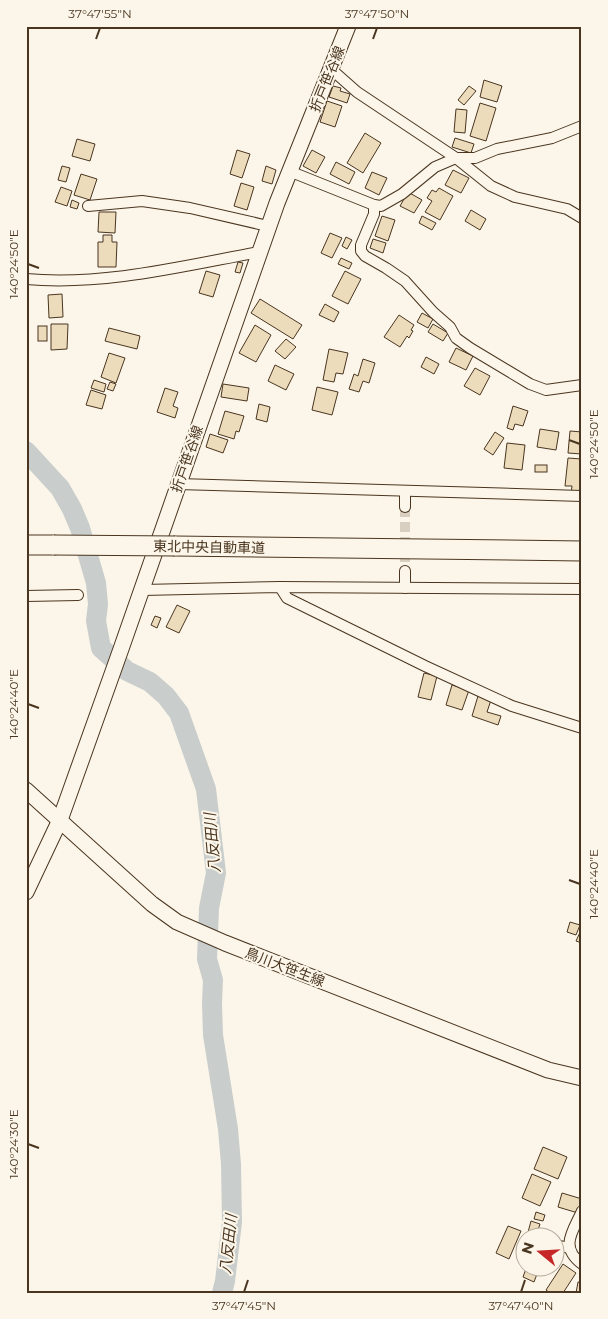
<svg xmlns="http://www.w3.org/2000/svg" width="608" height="1319" font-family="Montserrat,'Noto Sans JP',sans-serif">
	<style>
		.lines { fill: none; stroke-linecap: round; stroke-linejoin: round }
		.river { stroke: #c9cecd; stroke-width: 20 }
		.building { fill: #ecdcbc; stroke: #4a3520 }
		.street-tunnel { stroke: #d8cfc1; stroke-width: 10; stroke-dasharray: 10 5; stroke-linecap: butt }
		.street-casing { stroke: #4a3520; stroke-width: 12 }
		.secondary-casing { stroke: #4a3520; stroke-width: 17 }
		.highway-casing { stroke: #4a3520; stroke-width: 21 }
		.street { stroke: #fbf6e9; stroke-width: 10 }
		.secondary { stroke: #fbf6e9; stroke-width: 15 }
		.highway { stroke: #fbf6e9; stroke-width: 19 }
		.highway-bridge-casing { stroke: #4a3520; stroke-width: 21; stroke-linecap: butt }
		.highway-bridge { stroke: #fbf6e9; stroke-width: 19 }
		.ticks { fill: none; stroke: #4a3520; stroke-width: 2 }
		.labels { text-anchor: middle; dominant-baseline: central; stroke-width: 4; stroke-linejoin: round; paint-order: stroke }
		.street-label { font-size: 14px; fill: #4a3520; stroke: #fbf6e9 }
		.water-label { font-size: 15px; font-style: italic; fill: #4a3520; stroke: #fbf6e9 }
		.neatline { fill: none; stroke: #4a3520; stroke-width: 2 }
		.ticks-label { font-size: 12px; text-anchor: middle; fill: #4a3520 }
	</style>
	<rect width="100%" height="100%" fill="#fbf6e9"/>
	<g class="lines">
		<path class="river" d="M26,451L60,488L72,509L80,528L96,583L98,604L96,621L101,648L127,671L150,682L166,696L179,713L206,789L216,873L209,908L207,959L213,980L212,1003L213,1035L228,1129L231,1164L232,1222L225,1281L222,1293"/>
	</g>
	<g class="building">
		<path d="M484,80L502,86L497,102L480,97Z"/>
		<path d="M333,86L341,88L340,91L350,94L347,103L329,97Z"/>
		<path d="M469,86L476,91L464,105L458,100Z"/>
		<path d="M327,101L342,106L335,127L320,122Z"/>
		<path d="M480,103L496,108L486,141L470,136Z"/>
		<path d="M456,109L467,110L465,133L454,132Z"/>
		<path d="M365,133L381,143L363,173L347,163Z"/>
		<path d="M455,138L474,144L471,153L452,147Z"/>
		<path d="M77,139L95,144L90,161L72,156Z"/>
		<path d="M237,150L250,154L242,178L230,174Z"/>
		<path d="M312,150L325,157L316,173L303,166Z"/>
		<path d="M336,162L355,172L349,184L330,174Z"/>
		<path d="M62,166L70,168L66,182L58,180Z"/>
		<path d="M266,166L276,170L272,184L262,181Z"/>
		<path d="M453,170L469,178L461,193L445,185Z"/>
		<path d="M372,172L387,178L379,195L365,188Z"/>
		<path d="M81,174L97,179L90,200L74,195Z"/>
		<path d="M241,183L254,187L247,210L234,206Z"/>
		<path d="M61,187L72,191L67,206L55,202Z"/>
		<path d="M439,188L453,196L440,220L425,212L432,201L427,198L432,190L436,192Z"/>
		<path d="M408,192L422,200L414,213L400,206Z"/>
		<path d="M72,200L79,203L77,209L70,207Z"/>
		<path d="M471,210L486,219L480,230L465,221Z"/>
		<path d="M99,212H116L115,233L98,232Z"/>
		<path d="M382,216L395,220L388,241L375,236Z"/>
		<path d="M422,216L436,223L432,230L419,223Z"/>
		<path d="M330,233L342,238L332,258L321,253Z"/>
		<path d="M103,235H112V242H117L116,267H98V242H103Z"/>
		<path d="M346,237L352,240L347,249L342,246Z"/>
		<path d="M373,239L386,243L383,253L370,248Z"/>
		<path d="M341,258L352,263L349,269L338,264Z"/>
		<path d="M238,262L243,263L240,273L235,272Z"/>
		<path d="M206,271L220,275L213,297L199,293Z"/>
		<path d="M345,271L361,279L348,304L332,296Z"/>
		<path d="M62,294L63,317L49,318L48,295Z"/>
		<path d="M260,299L302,325L293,339L251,313Z"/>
		<path d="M325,304L339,312L334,322L319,315Z"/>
		<path d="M422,313L433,319L428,328L417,322Z"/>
		<path d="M399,315L414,325L411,330L413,331L409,338L407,336L400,347L384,337Z"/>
		<path d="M51,324H68L67,349L51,350Z"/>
		<path d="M433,324L448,333L443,341L428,332Z"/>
		<path d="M255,325L271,335L256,362L239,353Z"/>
		<rect x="38" y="326" width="9" height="15"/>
		<path d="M109,328L140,336L137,349L105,341Z"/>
		<path d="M286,339L296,347L285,359L275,351Z"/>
		<path d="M456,348L473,356L466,370L449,362Z"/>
		<path d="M329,349L348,353L343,374L336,373L334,382L323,380Z"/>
		<path d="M109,353L125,358L116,383L101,377Z"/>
		<path d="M426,357L439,364L434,374L421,367Z"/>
		<path d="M363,359L375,363L369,383L363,381L359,392L349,389L354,374L358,376Z"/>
		<path d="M275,365L294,374L286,390L268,381Z"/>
		<path d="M475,368L490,376L480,395L464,386Z"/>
		<path d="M94,380L106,384L104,392L91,388Z"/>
		<path d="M110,382L116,384L113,391L107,389Z"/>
		<path d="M223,384L249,388L247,401L221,397Z"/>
		<path d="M317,387L338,392L332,415L312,410Z"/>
		<path d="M165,388L178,392L173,406L178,408L175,418L157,412Z"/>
		<path d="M91,390L106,395L102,409L86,405Z"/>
		<path d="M259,404L270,407L267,422L256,419Z"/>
		<path d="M513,406L528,411L523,426L515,424L513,430L507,428Z"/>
		<path d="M225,411L244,416L239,432L236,431L234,439L218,434Z"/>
		<path d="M540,429L559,432L556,450L537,447Z"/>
		<path d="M570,431L582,432V454L568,453Z"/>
		<path d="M495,432L504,438L493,455L484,449Z"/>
		<path d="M210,434L228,440L223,453L206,447Z"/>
		<path d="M507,443L525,445L522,470L504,468Z"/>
		<path d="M568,458L582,459V495L571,494L572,486H565Z"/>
		<rect x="535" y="465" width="12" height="7"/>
		<path d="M177,605L190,611L179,633L166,627Z"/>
		<path d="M155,616L161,618L157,628L151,625Z"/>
		<path d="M424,673L437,676L431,700L418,697Z"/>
		<path d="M452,685L469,690L462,710L446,705Z"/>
		<path d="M478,696L491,700L487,712L501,716L498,725L472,716Z"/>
		<path d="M570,922L580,925L576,935L567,932Z"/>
		<path d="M582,928V943L576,941Z"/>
		<path d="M543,1147L567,1157L558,1179L534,1169Z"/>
		<path d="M532,1174L551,1182L540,1206L522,1198Z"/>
		<path d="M562,1193L582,1199L578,1213L558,1207Z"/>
		<path d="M536,1212L545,1215L543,1221L534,1219Z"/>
		<path d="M531,1221L540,1224L536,1236H527Z"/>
		<path d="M508,1226L521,1231L509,1259L496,1253Z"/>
		<path d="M563,1264L576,1273L563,1293H550L546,1290Z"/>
		<path d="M527,1266H540L534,1282L523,1277Z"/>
		<path d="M578,1282H582V1293H576Z"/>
	</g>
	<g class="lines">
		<path class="street-tunnel" d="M405,507V571"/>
		<g class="street-casing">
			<g id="street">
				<path d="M331,69L357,92L456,158L491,186L515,197L567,209L582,218"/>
				<path d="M289,171L374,205L381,206L402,194L435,167L456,158H475L497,149L552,138L582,126"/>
				<path d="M374,205V214L361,245V251L365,256L386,268L405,281L433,312L450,327L456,338L470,348L530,384L546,390L582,385"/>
				<path d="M88,206L142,201L190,208L268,226"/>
				<path d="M26,279C104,286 183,266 259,252"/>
				<path d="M178,484L582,496"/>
				<path d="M405,507V491"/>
				<path d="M405,571V588"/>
				<path d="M280,587L287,598L425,666L512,706L582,728"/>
				<path d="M142,590L280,587L582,589"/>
				<path d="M26,596L78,595"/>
				<path d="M582,1211C573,1231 559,1247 582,1264"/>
				<path d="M556,1245L569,1248"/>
				<path d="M522,1249L526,1248"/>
			</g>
		</g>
		<g class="secondary-casing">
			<g id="secondary">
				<path d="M26,790L152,904L177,922L225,943L548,1070L582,1078"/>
				<path d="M26,892L60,820L121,649L277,203L348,26"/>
			</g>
		</g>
		<g class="highway-casing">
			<g id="highway">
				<path d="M26,545H54"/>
				<path d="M175,546L582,551"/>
			</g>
		</g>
		<use href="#street" class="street"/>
		<use href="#secondary" class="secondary"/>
		<use href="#highway" class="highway"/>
		<g class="highway-bridge-casing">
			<path id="highway-bridge" d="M54,545L175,546"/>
		</g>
		<use href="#highway-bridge" class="highway-bridge"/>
	</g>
	<path class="ticks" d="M96,39L100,28M373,39L377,28M28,264L39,268M569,440L580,444M28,704L39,708M569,880L580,884M28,1144L39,1148M244,1292L248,1280M521,1292L525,1280"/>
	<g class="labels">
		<g class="street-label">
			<text transform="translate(327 79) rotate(-68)">折戸笹谷線</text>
			<text transform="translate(187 459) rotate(-71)">折戸笹谷線</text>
			<text transform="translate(209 547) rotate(1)">東北中央自動車道</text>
			<text transform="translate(285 967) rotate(21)">鳥川大笹生線</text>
		</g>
		<g class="water-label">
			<text transform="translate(212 843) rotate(-95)">八反田川</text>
			<text transform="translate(228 1244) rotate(-84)">八反田川</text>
		</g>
	</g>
	<rect width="608" height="1319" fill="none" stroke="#fbf6e9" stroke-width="55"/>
	<g transform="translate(540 1252) rotate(288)"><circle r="24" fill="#fbf6e9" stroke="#b4a999"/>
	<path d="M0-4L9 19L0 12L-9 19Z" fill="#c62828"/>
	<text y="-8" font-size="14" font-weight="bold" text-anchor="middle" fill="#4a3520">N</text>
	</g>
	<rect x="28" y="28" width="552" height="1264" class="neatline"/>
	<g class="ticks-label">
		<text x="100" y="18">37°47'55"N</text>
		<text x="377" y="18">37°47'50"N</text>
		<text transform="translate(14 264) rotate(-90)" y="4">140°24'50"E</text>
		<text transform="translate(594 444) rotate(-90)" y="4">140°24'50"E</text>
		<text transform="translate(14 704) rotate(-90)" y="4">140°24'40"E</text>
		<text transform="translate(594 884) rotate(-90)" y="4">140°24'40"E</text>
		<text transform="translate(14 1144) rotate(-90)" y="4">140°24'30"E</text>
		<text x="244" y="1310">37°47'45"N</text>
		<text x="521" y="1310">37°47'40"N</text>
	</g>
</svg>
